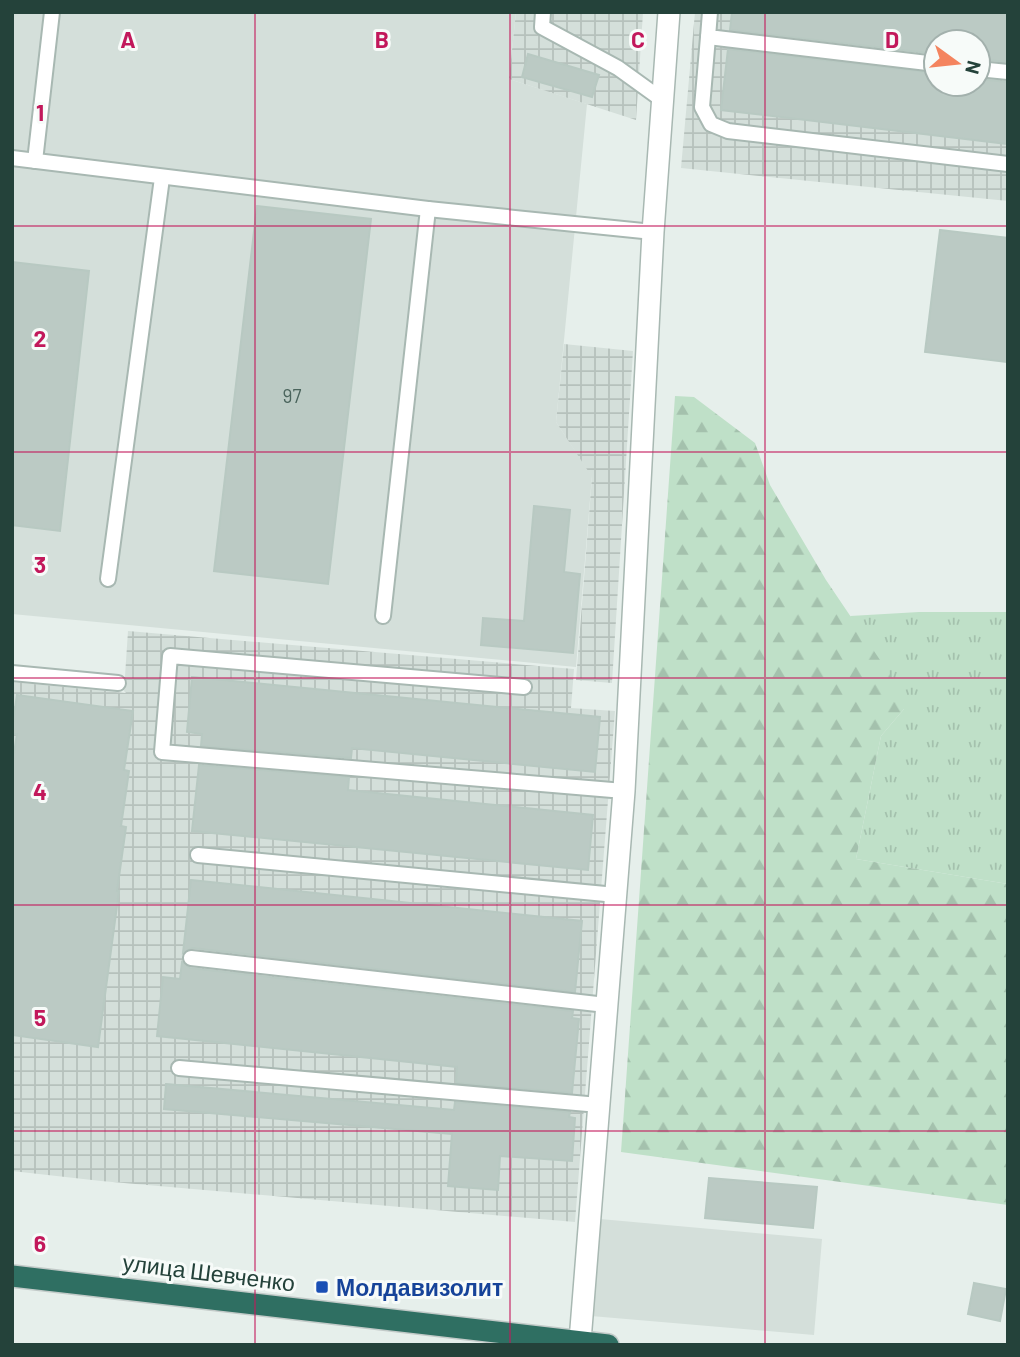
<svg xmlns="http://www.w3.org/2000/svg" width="1020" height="1357" font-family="Barlow,sans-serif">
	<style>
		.built { fill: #d4dfda }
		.industrial { fill: url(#industrial-grid); fill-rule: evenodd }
		.grass { fill: url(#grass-tufts) }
		.forest { fill: url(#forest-firs) }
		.building { fill: #bbcac4; stroke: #b8c9c2; stroke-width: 2 }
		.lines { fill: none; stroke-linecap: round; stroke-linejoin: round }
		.lane-casing { stroke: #a8b8b2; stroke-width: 18 }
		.street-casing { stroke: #a8b8b2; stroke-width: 24 }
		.highway-casing { stroke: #c2cac8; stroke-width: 24 }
		.lane { stroke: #fff; stroke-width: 14 }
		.street { stroke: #fff; stroke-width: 21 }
		.highway { stroke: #2f6f62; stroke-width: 21 }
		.grid { fill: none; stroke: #c2185b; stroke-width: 2; stroke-opacity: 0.55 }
		.transit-dot { fill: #1a4fb4; stroke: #f7fbf9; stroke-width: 2.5 }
		.labels { text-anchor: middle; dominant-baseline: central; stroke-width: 6; stroke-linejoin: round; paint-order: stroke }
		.number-label { font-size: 19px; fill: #4a645c }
		.street-label { font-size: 23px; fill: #24423a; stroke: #f7fbf9 }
		.transit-label { font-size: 23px; font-weight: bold; fill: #164399; stroke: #f7fbf9; text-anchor: start }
		.grid-label { font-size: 23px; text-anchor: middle; font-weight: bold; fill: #c2185b; stroke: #f7fbf9; stroke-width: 6; stroke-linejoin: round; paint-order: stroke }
	</style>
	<defs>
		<pattern id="industrial-grid" width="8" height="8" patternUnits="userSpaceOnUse" patternTransform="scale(1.75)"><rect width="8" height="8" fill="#d4dfda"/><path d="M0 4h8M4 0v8" fill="none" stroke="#b6c1bc"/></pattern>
		<pattern id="grass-tufts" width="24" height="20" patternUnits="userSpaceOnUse" patternTransform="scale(1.75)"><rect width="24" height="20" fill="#bfe0c8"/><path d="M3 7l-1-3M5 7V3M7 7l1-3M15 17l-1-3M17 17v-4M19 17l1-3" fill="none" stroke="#a4c1ad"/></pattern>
		<pattern id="forest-firs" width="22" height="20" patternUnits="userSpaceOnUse" patternTransform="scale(1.75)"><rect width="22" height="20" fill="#bfe0c8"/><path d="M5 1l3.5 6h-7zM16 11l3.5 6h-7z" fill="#a4c1ad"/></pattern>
	</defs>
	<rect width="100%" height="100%" fill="#e6efeb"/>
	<g class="built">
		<path d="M12,12H516L509,79L587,104L556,422L592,476L576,667L12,614Z"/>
		<path d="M600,1219L822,1239L814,1335L591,1316Z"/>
	</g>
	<g class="industrial">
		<path d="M516,12H643L636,120L509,79Z"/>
		<path d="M695,12H1008V201L681,168ZM936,42H978V84H936Z"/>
		<path d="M564,344L633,351L612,683L576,680L592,477L556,422Z"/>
		<path d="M128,631L574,669L571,708L615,711L575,1222L101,1181L12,1171V682L126,693L124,691Z"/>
	</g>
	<path class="grass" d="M919,612H1008V884L856,859L881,736L904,709L850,616Z"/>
	<path class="forest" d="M675,396L694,397L755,443L770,485L826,580L905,697L904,709L881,736L856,859L1008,884V1205L621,1152Z"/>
	<g class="building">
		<path d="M732,12H1008V62L978,59V42H936V54L730,30Z"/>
		<path d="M728,49L936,73V84H978V79L1008,82V144L721,110Z"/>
		<path d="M528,54L599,75L592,97L522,77Z"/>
		<path d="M257,206L371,219L328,584L214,571Z"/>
		<path d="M940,230L1008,238V362L925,352Z"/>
		<path d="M12,262L89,271L60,531L12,525Z"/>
		<path d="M534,506L570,510L564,572L580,574L573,653L481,645L483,618L524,621Z"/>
		<path d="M192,677L600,717L595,772L352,748L351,758L201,746L202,734L187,732Z"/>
		<path d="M17,695L133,711L124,770L129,771L121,826L126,827L117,891H119L98,1047L12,1035V765L17,734H12V728Z"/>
		<path d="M199,765L349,777L348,790L593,815L588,870L192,831Z"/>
		<path d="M191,880L582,921L575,992L192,948L183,953Z"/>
		<path d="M182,962L190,968L573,1011L572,1018L579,1019L572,1093L456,1083L457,1067L157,1036L163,977L180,979Z"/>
		<path d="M166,1084L454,1110L455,1102L570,1112L569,1117L575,1118L572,1161L500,1156L498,1190L448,1186L452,1134L164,1109Z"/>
		<path d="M709,1178L817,1187L813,1228L705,1218Z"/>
		<path d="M974,1283L1006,1289L1000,1321L968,1314Z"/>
	</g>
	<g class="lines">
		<g class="lane-casing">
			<g id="lane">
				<path d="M543,12L542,27L618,68L661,99"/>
				<path d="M710,12L708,37L936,64"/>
				<path d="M708,37L702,107L711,124L728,131L1008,164"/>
				<path d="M978,69L1008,72"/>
				<path d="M12,158L428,209L653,232"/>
				<path d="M35,161L52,12"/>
				<path d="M108,579L162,178"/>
				<path d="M383,616L428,209"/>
				<path d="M12,673L118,683"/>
				<path d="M524,687L170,656L162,752L624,791"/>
				<path d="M198,855L616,895"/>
				<path d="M191,958L606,1005"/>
				<path d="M179,1068L599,1105"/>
			</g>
		</g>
		<g class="street-casing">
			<path id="street" d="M580,1341L624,791L653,232L669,12"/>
		</g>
		<g class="highway-casing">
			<path id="highway" d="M12,1276L608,1345"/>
		</g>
		<use href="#lane" class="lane"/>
		<use href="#street" class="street"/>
		<use href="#highway" class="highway"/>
	</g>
	<path class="grid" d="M255,12V1345M510,12V1345M765,12V1345M12,226H1008M12,452H1008M12,678H1008M12,905H1008M12,1131H1008"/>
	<rect class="transit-dot" x="315" y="1280" width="14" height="14" rx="3.5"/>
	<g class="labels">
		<g class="number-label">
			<text x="292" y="395">97</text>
		</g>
		<g class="street-label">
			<text transform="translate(209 1272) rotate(7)">улица Шевченко</text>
		</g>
		<g class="transit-label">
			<text x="336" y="1287">Молдавизолит</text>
		</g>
	</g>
	<g class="grid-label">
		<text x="128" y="48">A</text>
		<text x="382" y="48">B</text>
		<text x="638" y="48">C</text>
		<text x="892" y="48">D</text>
		<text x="40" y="121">1</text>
		<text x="40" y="347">2</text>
		<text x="40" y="573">3</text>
		<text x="40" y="800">4</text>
		<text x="40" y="1026">5</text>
		<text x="40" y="1252">6</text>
	</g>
	<rect width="1020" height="1357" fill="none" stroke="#24423a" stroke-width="28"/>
	<g transform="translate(957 63) rotate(105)"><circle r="33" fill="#f7fbf9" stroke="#a3b1ad" stroke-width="2"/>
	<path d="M0-5L12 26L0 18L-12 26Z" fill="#f4845f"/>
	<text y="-10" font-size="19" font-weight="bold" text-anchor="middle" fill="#24423a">N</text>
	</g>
</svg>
